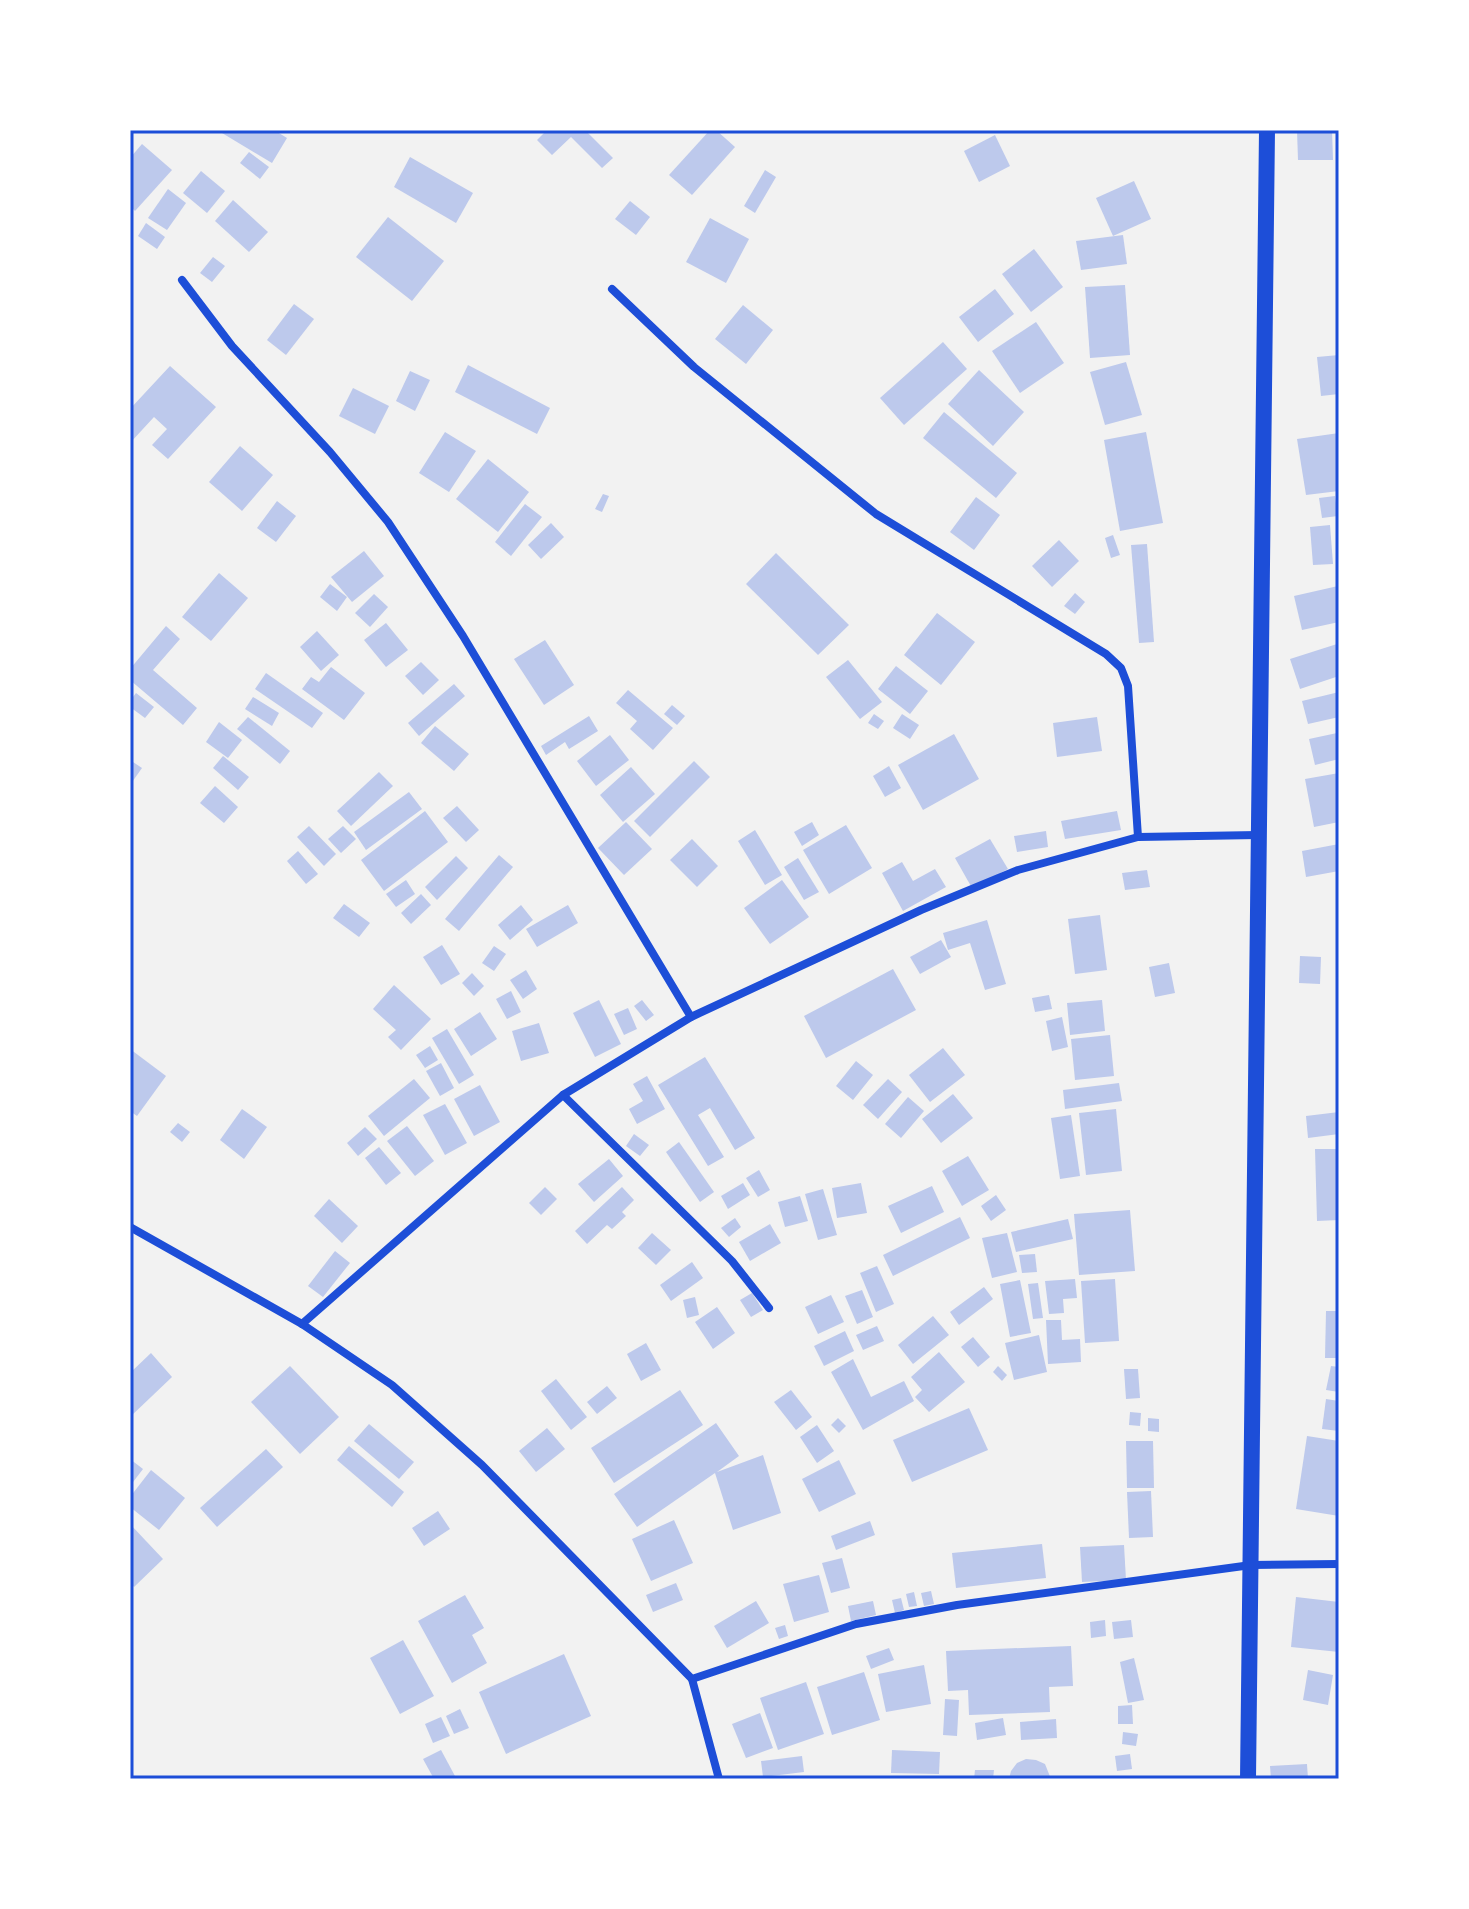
<svg xmlns="http://www.w3.org/2000/svg" width="1469" height="1909" font-family="Overpass,sans-serif">
	<style>
		.building { fill: #bdc9ec }
		.lines { fill: none; stroke-linecap: round; stroke-linejoin: round }
		.minor { stroke: #1d4ed8; stroke-width: 8 }
		.secondary { stroke: #1d4ed8; stroke-width: 16 }
		.neatline { fill: none; stroke: #1d4ed8; stroke-width: 3 }
	</style>
	<rect width="100%" height="100%" fill="#f2f2f2"/>
	<g class="building">
		<path d="M223,130H274L287,138L272,163L222,133Z"/>
		<path d="M547,130H585L613,158L602,168L571,137L552,155L537,140Z"/>
		<path d="M710,130H716L735,147L692,195L669,175Z"/>
		<path d="M1297,130H1332L1333,160H1298Z"/>
		<path d="M995,135L1010,166L979,182L964,151Z"/>
		<path d="M142,144L172,170L135,211L130,206V158Z"/>
		<path d="M249,152L269,167L260,179L240,163Z"/>
		<path d="M410,157L473,193L456,223L394,187Z"/>
		<path d="M765,170L776,177L755,213L744,206Z"/>
		<path d="M201,171L225,191L207,213L183,193Z"/>
		<path d="M1134,181L1151,219L1113,236L1096,198Z"/>
		<path d="M168,189L186,203L167,230L148,218Z"/>
		<path d="M233,200L268,232L249,252L215,221Z"/>
		<path d="M630,201L650,217L636,235L615,219Z"/>
		<path d="M388,217L444,261L412,301L356,257Z"/>
		<path d="M710,218L749,239L726,283L686,262Z"/>
		<path d="M146,223L165,237L157,249L138,236Z"/>
		<path d="M1123,235L1127,264L1081,270L1076,241Z"/>
		<path d="M1034,249L1063,287L1031,312L1002,274Z"/>
		<path d="M213,257L225,266L212,282L200,273Z"/>
		<path d="M1125,285L1130,355L1090,358L1085,287Z"/>
		<path d="M995,289L1014,314L978,342L959,317Z"/>
		<path d="M294,304L314,319L286,355L267,340Z"/>
		<path d="M743,305L773,330L746,364L715,339Z"/>
		<path d="M1036,322L1064,363L1020,393L992,351Z"/>
		<path d="M943,342L967,369L904,425L880,398Z"/>
		<path d="M1339,355V394L1321,396L1317,357Z"/>
		<path d="M1126,362L1142,415L1105,425L1090,372Z"/>
		<path d="M468,365L550,408L537,434L455,392Z"/>
		<path d="M170,366L216,407L168,459L152,445L167,429L154,417L130,443V409Z"/>
		<path d="M979,370L1024,412L993,446L948,404Z"/>
		<path d="M410,371L430,380L415,411L396,401Z"/>
		<path d="M353,388L389,406L375,434L339,416Z"/>
		<path d="M944,412L1017,473L996,498L923,438Z"/>
		<path d="M445,432L476,451L449,492L419,473Z"/>
		<path d="M1146,432L1163,523L1120,531L1104,440Z"/>
		<path d="M1339,433V491L1306,495L1297,439Z"/>
		<path d="M240,446L273,475L242,511L209,482Z"/>
		<path d="M488,459L529,492L498,532L456,499Z"/>
		<path d="M603,494L609,496L602,512L595,509Z"/>
		<path d="M1335,496L1338,516L1322,518L1319,498Z"/>
		<path d="M976,497L1000,515L974,550L950,532Z"/>
		<path d="M277,501L296,516L276,542L257,528Z"/>
		<path d="M525,504L542,517L511,556L495,542Z"/>
		<path d="M551,523L564,537L541,559L528,545Z"/>
		<path d="M1330,525L1333,564L1313,565L1310,527Z"/>
		<path d="M1113,535L1120,555L1111,558L1105,538Z"/>
		<path d="M1059,540L1079,561L1052,587L1032,566Z"/>
		<path d="M1147,544L1154,642L1139,643L1131,545Z"/>
		<path d="M364,551L384,576L352,602L331,577Z"/>
		<path d="M776,553L849,625L818,655L746,584Z"/>
		<path d="M219,573L248,598L211,641L182,617Z"/>
		<path d="M330,584L347,597L337,611L320,597Z"/>
		<path d="M1338,586L1339,622L1302,630L1294,596Z"/>
		<path d="M1075,593L1085,602L1075,614L1064,606Z"/>
		<path d="M374,594L388,607L370,627L355,613Z"/>
		<path d="M937,613L975,642L941,685L904,655Z"/>
		<path d="M386,623L408,650L386,667L364,640Z"/>
		<path d="M166,626L180,639L153,670L197,708L183,725L130,680V669Z"/>
		<path d="M317,631L339,655L321,671L300,647Z"/>
		<path d="M545,640L574,685L544,705L514,659Z"/>
		<path d="M1337,644L1339,676L1300,689L1290,659Z"/>
		<path d="M848,660L882,702L860,719L826,677Z"/>
		<path d="M421,662L439,680L423,695L405,676Z"/>
		<path d="M896,666L928,691L910,714L878,689Z"/>
		<path d="M331,667L365,693L344,720L302,689L311,677L319,682Z"/>
		<path d="M266,673L323,713L312,728L255,689Z"/>
		<path d="M454,684L465,696L419,736L408,723Z"/>
		<path d="M628,690L673,728L653,750L630,729L637,721L616,703Z"/>
		<path d="M1339,692V717L1308,724L1302,701Z"/>
		<path d="M136,693L154,707L145,718L130,707V701Z"/>
		<path d="M253,697L279,713L272,726L245,709Z"/>
		<path d="M672,705L685,716L677,725L664,714Z"/>
		<path d="M874,714L884,721L878,729L868,723Z"/>
		<path d="M902,714L919,725L910,739L893,728Z"/>
		<path d="M589,716L598,731L569,749L565,742L546,755L541,746Z"/>
		<path d="M248,717L290,751L280,764L237,729Z"/>
		<path d="M1097,717L1102,751L1057,757L1053,723Z"/>
		<path d="M219,722L242,740L228,758L206,742Z"/>
		<path d="M435,726L469,754L454,771L421,743Z"/>
		<path d="M1337,733L1339,759L1315,765L1309,739Z"/>
		<path d="M954,734L979,779L923,810L898,765Z"/>
		<path d="M610,735L629,760L596,786L577,761Z"/>
		<path d="M223,756L249,777L238,790L213,768Z"/>
		<path d="M130,760L142,768L130,785Z"/>
		<path d="M694,761L710,777L650,837L634,821Z"/>
		<path d="M889,766L901,788L885,797L873,776Z"/>
		<path d="M631,767L655,794L623,822L600,795Z"/>
		<path d="M379,772L393,786L351,826L337,811Z"/>
		<path d="M1339,773V822L1314,827L1305,779Z"/>
		<path d="M215,786L238,807L224,823L200,803Z"/>
		<path d="M409,792L422,809L366,850L354,832Z"/>
		<path d="M457,806L479,830L466,842L443,818Z"/>
		<path d="M425,811L448,842L384,891L361,860Z"/>
		<path d="M1117,811L1121,830L1065,839L1061,821Z"/>
		<path d="M626,822L652,849L624,875L598,848Z"/>
		<path d="M812,822L819,835L802,846L794,832Z"/>
		<path d="M846,825L872,868L829,894L803,850Z"/>
		<path d="M309,826L336,854L324,866L297,837Z"/>
		<path d="M343,826L356,839L341,853L328,839Z"/>
		<path d="M755,830L782,875L765,885L738,841Z"/>
		<path d="M1046,831L1048,847L1017,852L1014,836Z"/>
		<path d="M692,839L718,866L697,887L670,860Z"/>
		<path d="M990,839L1008,869L972,888L955,858Z"/>
		<path d="M1339,844V871L1306,877L1302,851Z"/>
		<path d="M298,851L318,874L306,884L287,861Z"/>
		<path d="M499,855L513,867L459,931L445,919Z"/>
		<path d="M456,856L468,868L437,900L425,887Z"/>
		<path d="M798,858L819,892L804,900L784,867Z"/>
		<path d="M902,862L913,881L935,869L946,887L903,911L882,873Z"/>
		<path d="M1147,870L1150,887L1125,890L1122,873Z"/>
		<path d="M406,880L415,894L396,907L386,894Z"/>
		<path d="M782,880L809,917L770,944L744,908Z"/>
		<path d="M421,894L431,905L411,924L401,913Z"/>
		<path d="M344,904L370,923L359,937L333,918Z"/>
		<path d="M521,905L533,920L510,940L498,925Z"/>
		<path d="M568,905L578,923L537,947L526,929Z"/>
		<path d="M1100,915L1107,970L1075,974L1068,919Z"/>
		<path d="M987,920L1006,984L985,990L970,943L948,950L943,933Z"/>
		<path d="M941,940L951,957L920,974L910,957Z"/>
		<path d="M442,945L460,974L441,985L423,957Z"/>
		<path d="M494,946L506,954L494,971L482,963Z"/>
		<path d="M1300,956L1321,957L1320,984L1299,983Z"/>
		<path d="M1169,963L1175,993L1155,997L1149,967Z"/>
		<path d="M893,969L916,1010L826,1058L804,1016Z"/>
		<path d="M526,970L537,989L523,999L510,980Z"/>
		<path d="M472,973L484,986L474,996L462,983Z"/>
		<path d="M394,985L431,1019L401,1050L388,1037L396,1030L373,1009Z"/>
		<path d="M511,991L521,1012L507,1019L496,999Z"/>
		<path d="M1049,995L1052,1009L1035,1012L1032,998Z"/>
		<path d="M599,1000L621,1044L595,1057L573,1013Z"/>
		<path d="M642,1000L654,1015L646,1021L634,1006Z"/>
		<path d="M1102,1000L1105,1031L1070,1035L1067,1003Z"/>
		<path d="M628,1008L637,1029L624,1035L614,1014Z"/>
		<path d="M480,1012L497,1039L471,1056L454,1029Z"/>
		<path d="M1062,1017L1068,1047L1052,1051L1046,1021Z"/>
		<path d="M539,1023L549,1053L521,1061L512,1031Z"/>
		<path d="M447,1029L474,1075L459,1084L432,1038Z"/>
		<path d="M1110,1035L1114,1076L1075,1080L1071,1039Z"/>
		<path d="M430,1046L438,1060L425,1068L416,1055Z"/>
		<path d="M943,1048L965,1075L930,1102L909,1075Z"/>
		<path d="M130,1049L166,1076L137,1116L130,1111Z"/>
		<path d="M705,1057L755,1138L735,1150L710,1108L698,1115L724,1157L708,1166L658,1085Z"/>
		<path d="M856,1061L873,1075L853,1100L836,1086Z"/>
		<path d="M441,1063L454,1088L440,1096L426,1071Z"/>
		<path d="M647,1076L665,1109L637,1124L629,1109L643,1101L633,1084Z"/>
		<path d="M414,1079L430,1098L384,1136L368,1116Z"/>
		<path d="M888,1079L902,1092L878,1119L863,1105Z"/>
		<path d="M1119,1083L1122,1101L1065,1109L1063,1090Z"/>
		<path d="M480,1085L500,1122L474,1136L454,1099Z"/>
		<path d="M953,1094L973,1118L941,1143L922,1119Z"/>
		<path d="M908,1097L924,1111L901,1138L885,1124Z"/>
		<path d="M445,1104L467,1143L445,1155L423,1115Z"/>
		<path d="M242,1109L267,1127L244,1159L220,1140Z"/>
		<path d="M1116,1109L1122,1171L1086,1175L1079,1113Z"/>
		<path d="M1339,1112V1134L1308,1138L1306,1116Z"/>
		<path d="M1071,1115L1080,1176L1060,1179L1051,1118Z"/>
		<path d="M178,1123L190,1132L182,1142L170,1132Z"/>
		<path d="M407,1126L434,1161L415,1176L387,1141Z"/>
		<path d="M365,1127L377,1139L358,1156L347,1143Z"/>
		<path d="M634,1134L649,1145L640,1156L626,1146Z"/>
		<path d="M679,1142L714,1192L700,1202L666,1152Z"/>
		<path d="M379,1147L401,1173L386,1185L365,1158Z"/>
		<path d="M1315,1149H1339V1220L1317,1221Z"/>
		<path d="M968,1156L989,1190L962,1206L942,1171Z"/>
		<path d="M609,1159L623,1176L594,1202L578,1184Z"/>
		<path d="M759,1170L770,1190L758,1197L746,1178Z"/>
		<path d="M743,1183L750,1195L728,1209L721,1196Z"/>
		<path d="M861,1183L867,1213L837,1218L832,1188Z"/>
		<path d="M932,1186L944,1212L901,1233L888,1206Z"/>
		<path d="M545,1187L557,1199L541,1215L529,1203Z"/>
		<path d="M622,1187L634,1200L622,1212L626,1216L612,1229L607,1225L587,1244L575,1231Z"/>
		<path d="M823,1189L837,1235L818,1240L805,1194Z"/>
		<path d="M996,1195L1006,1210L991,1221L981,1206Z"/>
		<path d="M800,1196L808,1221L785,1227L778,1202Z"/>
		<path d="M329,1199L358,1226L342,1243L314,1216Z"/>
		<path d="M1130,1210L1135,1271L1079,1275L1074,1214Z"/>
		<path d="M960,1217L970,1238L893,1276L883,1255Z"/>
		<path d="M735,1218L741,1227L729,1237L721,1228Z"/>
		<path d="M1068,1219L1073,1239L1016,1252L1011,1232Z"/>
		<path d="M770,1224L781,1243L750,1261L739,1242Z"/>
		<path d="M652,1233L671,1250L656,1265L638,1248Z"/>
		<path d="M1007,1233L1017,1272L992,1278L982,1238Z"/>
		<path d="M335,1251L350,1263L323,1297L308,1286Z"/>
		<path d="M1035,1254L1037,1272L1022,1273L1019,1255Z"/>
		<path d="M692,1262L703,1278L671,1301L660,1285Z"/>
		<path d="M877,1266L894,1304L876,1312L860,1273Z"/>
		<path d="M1075,1279L1077,1298L1063,1299L1064,1313L1049,1314L1045,1281Z"/>
		<path d="M1115,1279L1119,1341L1085,1343L1081,1281Z"/>
		<path d="M1020,1280L1031,1333L1010,1337L1000,1284Z"/>
		<path d="M1038,1283L1043,1318L1033,1319L1028,1284Z"/>
		<path d="M984,1287L993,1299L959,1325L950,1312Z"/>
		<path d="M862,1290L873,1317L857,1324L845,1296Z"/>
		<path d="M752,1293L763,1310L751,1317L740,1300Z"/>
		<path d="M831,1295L844,1322L818,1334L805,1307Z"/>
		<path d="M695,1297L699,1315L687,1318L683,1300Z"/>
		<path d="M717,1307L735,1333L713,1349L695,1322Z"/>
		<path d="M1326,1311H1339V1358H1325Z"/>
		<path d="M933,1316L949,1335L913,1364L898,1345Z"/>
		<path d="M1046,1320H1061L1062,1340L1080,1339L1081,1362L1048,1364Z"/>
		<path d="M877,1326L884,1341L863,1350L856,1335Z"/>
		<path d="M845,1331L854,1351L824,1366L814,1346Z"/>
		<path d="M1039,1335L1047,1372L1014,1380L1005,1343Z"/>
		<path d="M973,1337L990,1357L978,1367L961,1347Z"/>
		<path d="M646,1343L661,1370L641,1381L627,1354Z"/>
		<path d="M939,1352L965,1382L929,1412L915,1397L922,1390L911,1377Z"/>
		<path d="M151,1353L172,1377L130,1417V1373Z"/>
		<path d="M853,1359L871,1397L904,1381L914,1401L863,1430L831,1372Z"/>
		<path d="M290,1366L339,1417L300,1454L251,1402Z"/>
		<path d="M998,1366L1007,1375L1002,1381L993,1372Z"/>
		<path d="M1331,1366L1339,1367V1392L1326,1390Z"/>
		<path d="M1124,1369H1138L1140,1398L1126,1399Z"/>
		<path d="M556,1379L587,1417L571,1430L541,1391Z"/>
		<path d="M607,1386L617,1398L597,1414L587,1402Z"/>
		<path d="M680,1390L703,1425L614,1483L591,1448Z"/>
		<path d="M791,1390L812,1417L796,1430L774,1402Z"/>
		<path d="M1326,1399L1339,1401V1431L1322,1429Z"/>
		<path d="M969,1408L988,1450L912,1482L893,1440Z"/>
		<path d="M1130,1412L1141,1413L1140,1426L1129,1425Z"/>
		<path d="M838,1418L846,1426L839,1433L831,1425Z"/>
		<path d="M1148,1418L1159,1419V1432L1148,1431Z"/>
		<path d="M716,1423L739,1456L717,1472L763,1455L781,1513L733,1530L715,1473L637,1527L614,1494Z"/>
		<path d="M369,1424L414,1462L399,1479L354,1441Z"/>
		<path d="M817,1425L834,1451L817,1463L800,1437Z"/>
		<path d="M547,1428L565,1449L536,1472L519,1451Z"/>
		<path d="M1307,1436L1339,1441V1516L1296,1509Z"/>
		<path d="M1126,1441H1153L1154,1488H1127Z"/>
		<path d="M349,1446L404,1492L392,1507L337,1460Z"/>
		<path d="M266,1449L283,1467L217,1527L200,1508Z"/>
		<path d="M130,1459L143,1469L130,1486Z"/>
		<path d="M839,1460L856,1494L819,1512L802,1479Z"/>
		<path d="M151,1470L185,1498L159,1530L130,1507V1497Z"/>
		<path d="M1151,1491L1153,1537L1129,1538L1127,1492Z"/>
		<path d="M438,1511L450,1529L424,1546L412,1528Z"/>
		<path d="M674,1520L693,1563L651,1581L632,1539Z"/>
		<path d="M870,1521L875,1535L836,1550L831,1536Z"/>
		<path d="M130,1524L163,1559L134,1587L130,1582Z"/>
		<path d="M1042,1544L1046,1578L956,1588L952,1553Z"/>
		<path d="M1124,1545L1126,1580L1082,1582L1080,1547Z"/>
		<path d="M842,1558L850,1588L831,1593L822,1563Z"/>
		<path d="M819,1575L829,1612L794,1622L783,1584Z"/>
		<path d="M676,1583L683,1600L653,1612L646,1595Z"/>
		<path d="M931,1591L934,1604L924,1606L921,1593Z"/>
		<path d="M914,1592L917,1606L909,1607L906,1594Z"/>
		<path d="M465,1595L484,1628L472,1635L487,1663L452,1683L418,1621Z"/>
		<path d="M1296,1597L1339,1602V1652L1291,1647Z"/>
		<path d="M901,1598L904,1610L895,1613L892,1600Z"/>
		<path d="M756,1601L769,1623L727,1648L714,1626Z"/>
		<path d="M873,1601L876,1615L851,1621L848,1606Z"/>
		<path d="M1105,1620L1106,1636L1091,1638L1090,1622Z"/>
		<path d="M1131,1620L1133,1637L1114,1639L1112,1622Z"/>
		<path d="M785,1625L788,1636L779,1639L775,1628Z"/>
		<path d="M403,1640L434,1696L400,1714L370,1658Z"/>
		<path d="M1071,1646L1073,1686L1049,1687L1050,1712L969,1715L968,1690L948,1691L946,1651Z"/>
		<path d="M889,1648L894,1660L871,1669L866,1656Z"/>
		<path d="M564,1654L591,1716L506,1754L479,1692Z"/>
		<path d="M1134,1658L1144,1700L1128,1703L1120,1662Z"/>
		<path d="M924,1665L931,1704L886,1712L878,1674Z"/>
		<path d="M1308,1670L1333,1675L1328,1705L1303,1700Z"/>
		<path d="M864,1672L880,1720L832,1735L817,1687Z"/>
		<path d="M806,1682L824,1734L778,1750L760,1698Z"/>
		<path d="M945,1699L959,1700L957,1736L943,1735Z"/>
		<path d="M1132,1705L1133,1724H1118V1706Z"/>
		<path d="M460,1709L469,1728L454,1734L446,1716Z"/>
		<path d="M760,1713L773,1748L746,1758L732,1724Z"/>
		<path d="M441,1717L450,1736L433,1743L425,1724Z"/>
		<path d="M1003,1718L1006,1735L977,1740L975,1723Z"/>
		<path d="M1056,1719L1057,1738L1021,1740L1020,1722Z"/>
		<path d="M1123,1732L1138,1734L1136,1746L1122,1744Z"/>
		<path d="M441,1750L455,1776L449,1779H434L423,1759Z"/>
		<path d="M892,1750L940,1752L939,1774L891,1773Z"/>
		<path d="M1130,1754L1132,1769L1117,1771L1115,1756Z"/>
		<path d="M802,1756L804,1772L763,1777L761,1761Z"/>
		<path d="M1026,1759L1036,1760L1045,1764L1051,1779H1009L1011,1771L1017,1763Z"/>
		<path d="M1307,1764L1308,1779H1271L1270,1766Z"/>
		<path d="M975,1770H994L993,1779H974Z"/>
	</g>
	<g class="lines">
		<g class="minor">
			<path d="M182,280L232,346L330,452L388,522L463,636L691,1017"/>
			<path d="M612,289L694,367L876,514L1106,654L1121,668L1128,686L1138,837"/>
			<path d="M563,1095L732,1261L769,1308"/>
			<path d="M130,1227L302,1324L392,1385L482,1465L692,1679L856,1624L957,1605L1251,1565L1339,1564"/>
			<path d="M302,1324L563,1095L691,1017L921,910L1018,870L1138,837L1258,835"/>
			<path d="M692,1679L719,1779"/>
		</g>
		<path class="secondary" d="M1248,1779L1267,130"/>
	</g>
	<rect width="1469" height="1909" fill="none" stroke="#ffffff" stroke-width="264"/>
	<rect x="132" y="132" width="1205" height="1645" class="neatline"/>
</svg>
